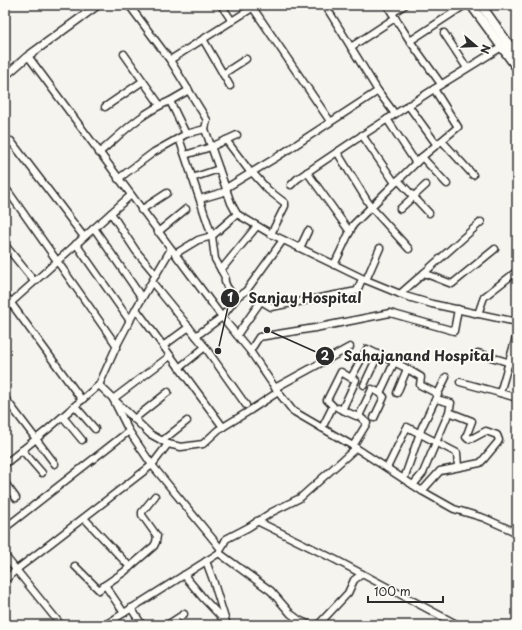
<svg xmlns="http://www.w3.org/2000/svg" width="522" height="630" font-family="'Playpen Sans',sans-serif">
	<style>
		.lines { fill: none; stroke-linecap: round; stroke-linejoin: round }
		.minor-casing { stroke: #2b2b2b; stroke-width: 9 }
		.tertiary-casing { stroke: #2b2b2b; stroke-width: 10 }
		.secondary-casing { stroke: #2b2b2b; stroke-width: 11 }
		.minor { stroke: #fdfcf7; stroke-width: 6 }
		.tertiary { stroke: #fdfcf7; stroke-width: 7 }
		.secondary { stroke: #fdfcf7; stroke-width: 8 }
		.leader { fill: none; stroke: #2b2b2b; stroke-width: 1.5 }
		.callout-dot { fill: #2b2b2b; stroke: #fdfcf7; stroke-width: 1.5 }
		.mark-label { font-size: 12px; text-anchor: middle; font-weight: bold; fill: #fff }
		.callout-label { font-size: 14px; text-anchor: middle; font-weight: bold; fill: #2b2b2b; stroke: #fdfcf7; stroke-width: 4; stroke-linejoin: round; paint-order: stroke }
	</style>
	<rect width="100%" height="100%" fill="#f5f4ef"/>
	<filter id="ink" filterUnits="userSpaceOnUse"><feTurbulence type="fractalNoise" baseFrequency=".025" numOctaves="2"/><feDisplacementMap in="SourceGraphic" scale="8" xChannelSelector="R" yChannelSelector="G"/><feConvolveMatrix kernelMatrix="1 2 1 2 8 2 1 2 1" color-interpolation-filters="sRGB"/></filter>
	<g filter="url(#ink)">
		<g class="lines">
			<g class="minor-casing">
				<g id="minor">
					<path d="M129,5L170,60L207,120L205,129L231,203L237,214L271,234L366,280L405,296L432,304L517,322"/>
					<path d="M221,5L232,21"/>
					<path d="M325,5L378,91L395,114"/>
					<path d="M387,5L410,41L441,84"/>
					<path d="M253,8L330,121"/>
					<path d="M392,13L405,5"/>
					<path d="M444,33L467,68"/>
					<path d="M203,39L230,86"/>
					<path d="M410,41L465,5"/>
					<path d="M351,47L395,18"/>
					<path d="M124,54L160,105"/>
					<path d="M28,56L222,317L250,351L278,392L293,411L353,446L422,491L454,509L484,518L511,530L517,533"/>
					<path d="M170,60L257,5"/>
					<path d="M223,74L246,59"/>
					<path d="M408,105L437,145"/>
					<path d="M105,107L143,81"/>
					<path d="M387,119L416,163"/>
					<path d="M186,134L170,101L189,90"/>
					<path d="M362,135L395,183"/>
					<path d="M179,138L212,236L215,259L225,277C223,285 231,292 236,298"/>
					<path d="M226,140L251,173"/>
					<path d="M442,141L473,175"/>
					<path d="M5,147L11,141L84,237"/>
					<path d="M337,152L371,207L409,249"/>
					<path d="M99,153C121,134 142,112 170,101"/>
					<path d="M185,155L211,147L237,135"/>
					<path d="M422,157L447,184"/>
					<path d="M252,172L268,190L285,203V206L271,234"/>
					<path d="M307,172L350,232"/>
					<path d="M192,178L219,169"/>
					<path d="M118,179L154,152L186,134L205,129"/>
					<path d="M398,180L429,213"/>
					<path d="M291,185L297,179L355,140L434,89L505,45"/>
					<path d="M5,187L117,346"/>
					<path d="M226,188L277,157L378,91"/>
					<path d="M200,199L227,191"/>
					<path d="M400,209L426,185"/>
					<path d="M141,210L167,193"/>
					<path d="M111,213L136,251L156,275"/>
					<path d="M94,228L142,298"/>
					<path d="M158,232L186,209"/>
					<path d="M76,244L130,321"/>
					<path d="M5,245L34,281"/>
					<path d="M300,248L308,231"/>
					<path d="M175,254L198,240L212,236L237,214"/>
					<path d="M334,265L353,225L383,195L422,157L458,127L434,89"/>
					<path d="M221,270L257,226"/>
					<path d="M424,273L481,222"/>
					<path d="M366,280L380,248"/>
					<path d="M152,282L205,347L246,405"/>
					<path d="M400,294L424,273L452,284L495,249"/>
					<path d="M5,295L82,400"/>
					<path d="M5,308L131,195"/>
					<path d="M136,309L223,427"/>
					<path d="M478,314L484,297L517,271"/>
					<path d="M517,334L500,393L517,398"/>
					<path d="M237,335L261,301L271,307L357,291L362,279"/>
					<path d="M196,336L222,317L238,296L246,291L283,240"/>
					<path d="M163,346L189,327"/>
					<path d="M250,351L259,337L315,328L390,313L454,331L458,309"/>
					<path d="M478,353L517,365"/>
					<path d="M170,356L113,399L129,431L152,465L221,549"/>
					<path d="M179,368L205,347"/>
					<path d="M460,382L500,393"/>
					<path d="M99,385L150,434L168,444L181,447L203,444L218,430L246,413L278,392"/>
					<path d="M364,385L378,355"/>
					<path d="M275,388L350,347"/>
					<path d="M397,393L407,369"/>
					<path d="M5,398L55,464"/>
					<path d="M436,399L451,403L449,412"/>
					<path d="M75,406L95,429"/>
					<path d="M338,408L356,416H359"/>
					<path d="M342,410L356,380"/>
					<path d="M63,417L82,440"/>
					<path d="M374,418L384,397L380,393"/>
					<path d="M134,419L168,392"/>
					<path d="M322,428L333,406L327,400L341,372L351,378L367,349L404,367L421,377L420,385L438,394"/>
					<path d="M162,441L187,421"/>
					<path d="M353,446L367,423L359,416L372,389L380,393L394,363"/>
					<path d="M22,450L42,473"/>
					<path d="M5,464L47,430L99,385L118,343L137,307L171,249"/>
					<path d="M387,468L407,427L457,453L458,467"/>
					<path d="M404,479L422,427L446,377"/>
					<path d="M5,483L16,498"/>
					<path d="M413,485L423,473L449,412L472,421L466,437L468,439L473,438L486,431L497,435L499,440L498,442L483,460L480,463L440,471L422,491"/>
					<path d="M84,518L130,567"/>
					<path d="M257,521L336,560L458,625"/>
					<path d="M5,528L129,431"/>
					<path d="M219,553L271,591L291,614L299,620L310,625"/>
					<path d="M5,556L61,625"/>
					<path d="M206,561L213,580L227,625"/>
					<path d="M75,566L99,590L105,585L124,613"/>
					<path d="M184,575L204,599L225,621"/>
					<path d="M5,580L16,570L152,465L168,444"/>
					<path d="M105,585L124,572L154,546L156,542L157,536L142,515V512L155,496"/>
					<path d="M131,608L142,625"/>
					<path d="M105,625L219,553L226,539L249,527L272,512L300,498L356,448"/>
					<path d="M167,625L184,614"/>
					<path d="M204,625H205"/>
					<path d="M318,625L348,593L354,580L362,574"/>
				</g>
			</g>
			<g class="tertiary-casing">
				<path id="tertiary" d="M5,76L28,56L98,5"/>
			</g>
			<g class="secondary-casing">
				<g id="secondary">
					<path d="M471,5L517,68"/>
					<path d="M481,5L517,56"/>
				</g>
			</g>
			<use href="#minor" class="minor"/>
			<use href="#tertiary" class="tertiary"/>
			<use href="#secondary" class="secondary"/>
		</g>
	</g>
	<path class="leader" d="M218 351L230 298M267 330L325 356"/>
	<g class="callout-dot">
		<circle cx="218" cy="351" r="4"/>
		<circle cx="267" cy="330" r="4"/>
		<circle cx="230" cy="298" r="10"/>
		<circle cx="325" cy="356" r="10"/>
	</g>
	<g class="mark-label">
		<text x="230" y="302">1</text>
		<text x="325" y="360">2</text>
	</g>
	<g class="callout-label">
		<text x="305" y="303">Sanjay Hospital</text>
		<text x="419" y="361">Sahajanand Hospital</text>
	</g>
	<rect width="522" height="630" fill="none" stroke="#fdfcf7" stroke-width="20"/>
	<rect x="10" y="10" width="502" height="610" fill="none" stroke="#2b2b2b" stroke-width="1.5" filter="url(#ink)"/>
	<g transform="translate(476 46) rotate(109)" stroke="#fdfcf7" stroke-width="3" paint-order="stroke">
	<path d="M0-3L7 15L0 10L-7 15Z" fill="#2b2b2b"/>
	<text y="-6" font-size="11" font-weight="bold" text-anchor="middle" fill="#2b2b2b">N</text>
	</g>
	<path d="M368 596v6h75v-6" fill="none" stroke="#2b2b2b" stroke-width="2"/>
	<text x="374" y="596" font-size="12" fill="#2b2b2b" stroke="#fdfcf7" stroke-width="3" paint-order="stroke">100 m</text>
</svg>
